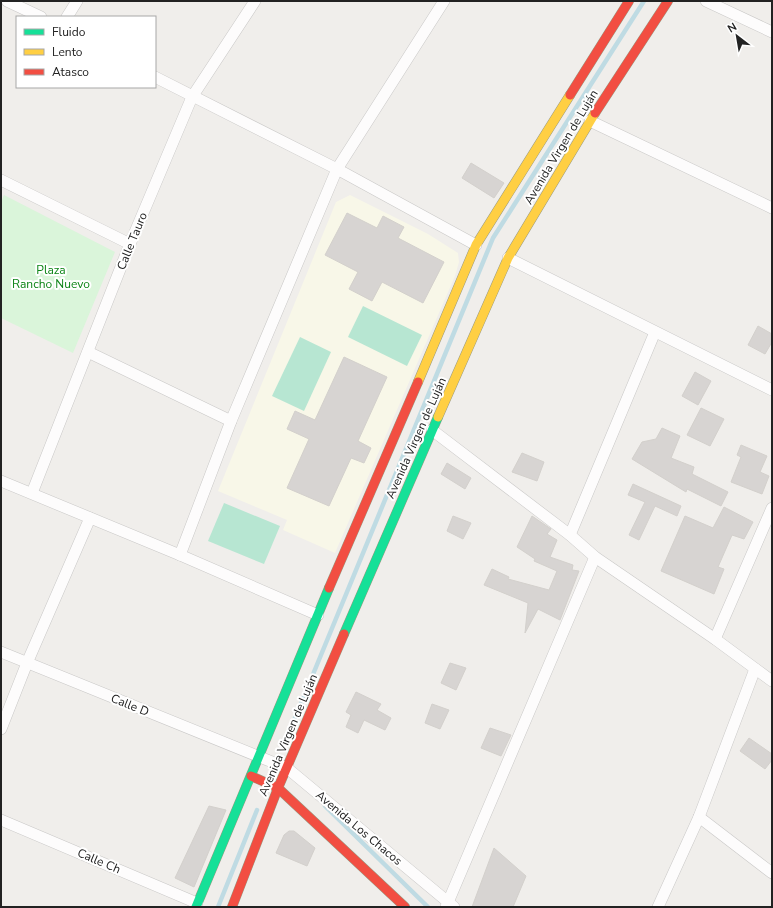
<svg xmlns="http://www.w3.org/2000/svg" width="773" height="908" font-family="'Nunito Sans',sans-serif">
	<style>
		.education { fill: #f8f7e8 }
		.park { fill: #daf5da }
		.pitch { fill: #b7e6d2 }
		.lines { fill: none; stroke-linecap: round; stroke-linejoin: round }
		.stream { stroke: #bfdbe3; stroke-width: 4.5 }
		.building { fill: #d7d4d2; stroke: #d3d0cc }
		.street-casing { stroke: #c9c8c7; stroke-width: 12 }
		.fast-casing { stroke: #999a82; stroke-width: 10 }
		.slow-casing { stroke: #999a82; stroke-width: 10 }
		.jam-casing { stroke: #999a82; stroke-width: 10 }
		.street { stroke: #fdfcfc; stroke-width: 11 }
		.fast { stroke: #16e098; stroke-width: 9 }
		.slow { stroke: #ffcf43; stroke-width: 9 }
		.jam { stroke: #f24e42; stroke-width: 9 }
		.labels { text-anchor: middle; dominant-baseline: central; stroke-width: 4; stroke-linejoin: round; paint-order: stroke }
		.street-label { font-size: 12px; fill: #222; stroke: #fff }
		.park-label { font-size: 12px; fill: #0c8416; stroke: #fff }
	</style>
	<rect width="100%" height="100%" fill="#f0eeeb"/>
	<path class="education" d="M350,195L428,234L458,253L459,262L455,276L335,553L283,530L287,520L218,491L336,202Z"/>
	<path class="park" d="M4,195L115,252L73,353L1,318V202Z"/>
	<g class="pitch">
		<path d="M363,306L422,335L407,366L348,337Z"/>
		<path d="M300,337L331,352L304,411L272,396Z"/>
		<path d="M224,503L280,526L264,564L208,541Z"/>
	</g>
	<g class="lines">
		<g class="stream">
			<path d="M295,718L493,238L644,1"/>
			<path d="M325,806L428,907"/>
			<path d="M218,907L257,810"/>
		</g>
	</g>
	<g class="building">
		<path d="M471,163L504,183L494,198L462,178Z"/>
		<path d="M347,213L377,228L383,216L404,227L398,238L444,262L423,303L382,282L372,301L349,289L358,272L325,255Z"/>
		<path d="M758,326L772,334V342L765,354L748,345Z"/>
		<path d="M344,357L387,377L358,441L371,448L364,463L351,458L329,506L287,488L309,439L287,429L295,411L315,420Z"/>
		<path d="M695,372L711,381L698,405L682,396Z"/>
		<path d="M701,408L724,419L710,446L687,435Z"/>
		<path d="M662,428L680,436L671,458L694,467L692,474L728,492L721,506L687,489L686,492L632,459L642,442L656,439Z"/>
		<path d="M741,445L767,456L760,472L769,476L762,494L731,482L741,457L737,455Z"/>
		<path d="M522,453L544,462L537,481L512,472Z"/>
		<path d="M447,463L471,478L465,489L441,474Z"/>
		<path d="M633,484L681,506L677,516L655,506L639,540L629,535L645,502L628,495Z"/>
		<path d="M724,507L753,522L744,539L732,535L718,567L724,569L714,594L661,571L685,516L713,528Z"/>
		<path d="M453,516L471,523L463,539L447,531Z"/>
		<path d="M532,516L551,529L547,534L557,540L550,557L573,565L572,570L579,571L560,620L538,609L525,633L528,603L484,585L492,569L509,577L508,579L549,590L557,571L534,561L535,559L517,547Z"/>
		<path d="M450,663L466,668L456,690L441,683Z"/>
		<path d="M356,692L381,704L377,710L391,718L385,730L364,720L358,733L346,727L351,715L346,712Z"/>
		<path d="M432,704L449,710L440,729L425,723Z"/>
		<path d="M490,728L511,735L501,756L481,748Z"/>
		<path d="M749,738L772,754V760L765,769L740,751Z"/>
		<path d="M209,806L226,810L194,887L175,878Z"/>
		<path d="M289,831H294L315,848L307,866L276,853L284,835Z"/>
		<path d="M494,848L526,876L513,907H472Z"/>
	</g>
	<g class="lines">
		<g class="street-casing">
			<g id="street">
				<path d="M7,1L41,17"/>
				<path d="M706,1L772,32"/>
				<path d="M67,17L77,1"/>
				<path d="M155,77L337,169L476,245"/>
				<path d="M590,121L772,208"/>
				<path d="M1,180L130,244"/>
				<path d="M508,258L772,390"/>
				<path d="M88,352L231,421"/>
				<path d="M432,430L570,535L595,557L715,639L772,681"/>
				<path d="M1,481L180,555L318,615"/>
				<path d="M32,493L130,244L192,97L255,1"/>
				<path d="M570,535L655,332"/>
				<path d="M180,555L231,421L337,169L444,1"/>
				<path d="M715,639L772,508"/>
				<path d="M1,652L287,768L454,907"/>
				<path d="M1,729L27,663L90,518"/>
				<path d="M699,817L772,873"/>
				<path d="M1,820L197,903"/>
				<path d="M446,907L595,557"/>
				<path d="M658,907L699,817L755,669"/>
			</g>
		</g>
		<g class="fast-casing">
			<g id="fast">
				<path d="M344,634L438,417"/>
				<path d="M196,907L329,588"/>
			</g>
		</g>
		<g class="slow-casing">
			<g id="slow">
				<path d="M418,382L476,245L570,95"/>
				<path d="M438,417L508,258L595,113"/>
			</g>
		</g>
		<g class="jam-casing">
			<g id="jam">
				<path d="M570,95L629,1"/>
				<path d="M595,113L668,1"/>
				<path d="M329,588L418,382"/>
				<path d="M251,776L278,788L405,907"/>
				<path d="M232,907L278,788L344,634"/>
			</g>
		</g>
		<use href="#street" class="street"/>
		<use href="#fast" class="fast"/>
		<use href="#slow" class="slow"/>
		<use href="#jam" class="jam"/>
	</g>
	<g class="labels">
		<g class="street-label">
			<text transform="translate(561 147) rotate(-59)">Avenida Virgen de Luján</text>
			<text transform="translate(132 241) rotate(-68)">Calle Tauro</text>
			<text transform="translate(416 438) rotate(-66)">Avenida Virgen de Luján</text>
			<text transform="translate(130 705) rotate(22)">Calle D</text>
			<text transform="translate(288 735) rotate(-67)">Avenida Virgen de Luján</text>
			<text transform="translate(359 828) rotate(40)">Avenida Los Chacos</text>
			<text transform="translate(99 861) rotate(23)">Calle Ch</text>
		</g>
		<g class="park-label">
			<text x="51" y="270">Plaza<tspan x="51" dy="14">Rancho Nuevo</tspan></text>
		</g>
	</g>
	<rect width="773" height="908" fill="none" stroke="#222222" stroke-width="4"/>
	<rect x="16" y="16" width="140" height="72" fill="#ffffff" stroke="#a7a7a7"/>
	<rect x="24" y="29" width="20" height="6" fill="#16e098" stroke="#a7a7a7"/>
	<text x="52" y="36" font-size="12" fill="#222222">Fluido</text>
	<rect x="24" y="49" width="20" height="6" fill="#ffcf43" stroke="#a7a7a7"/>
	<text x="52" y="56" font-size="12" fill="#222222">Lento</text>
	<rect x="24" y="69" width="20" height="6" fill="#f24e42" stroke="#a7a7a7"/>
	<text x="52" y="76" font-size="12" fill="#222222">Atasco</text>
	<g transform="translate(737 36) rotate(329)" stroke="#ffffff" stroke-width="3" paint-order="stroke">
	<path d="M0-3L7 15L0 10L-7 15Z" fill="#222222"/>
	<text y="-6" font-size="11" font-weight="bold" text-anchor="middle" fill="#222222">N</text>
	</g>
</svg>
